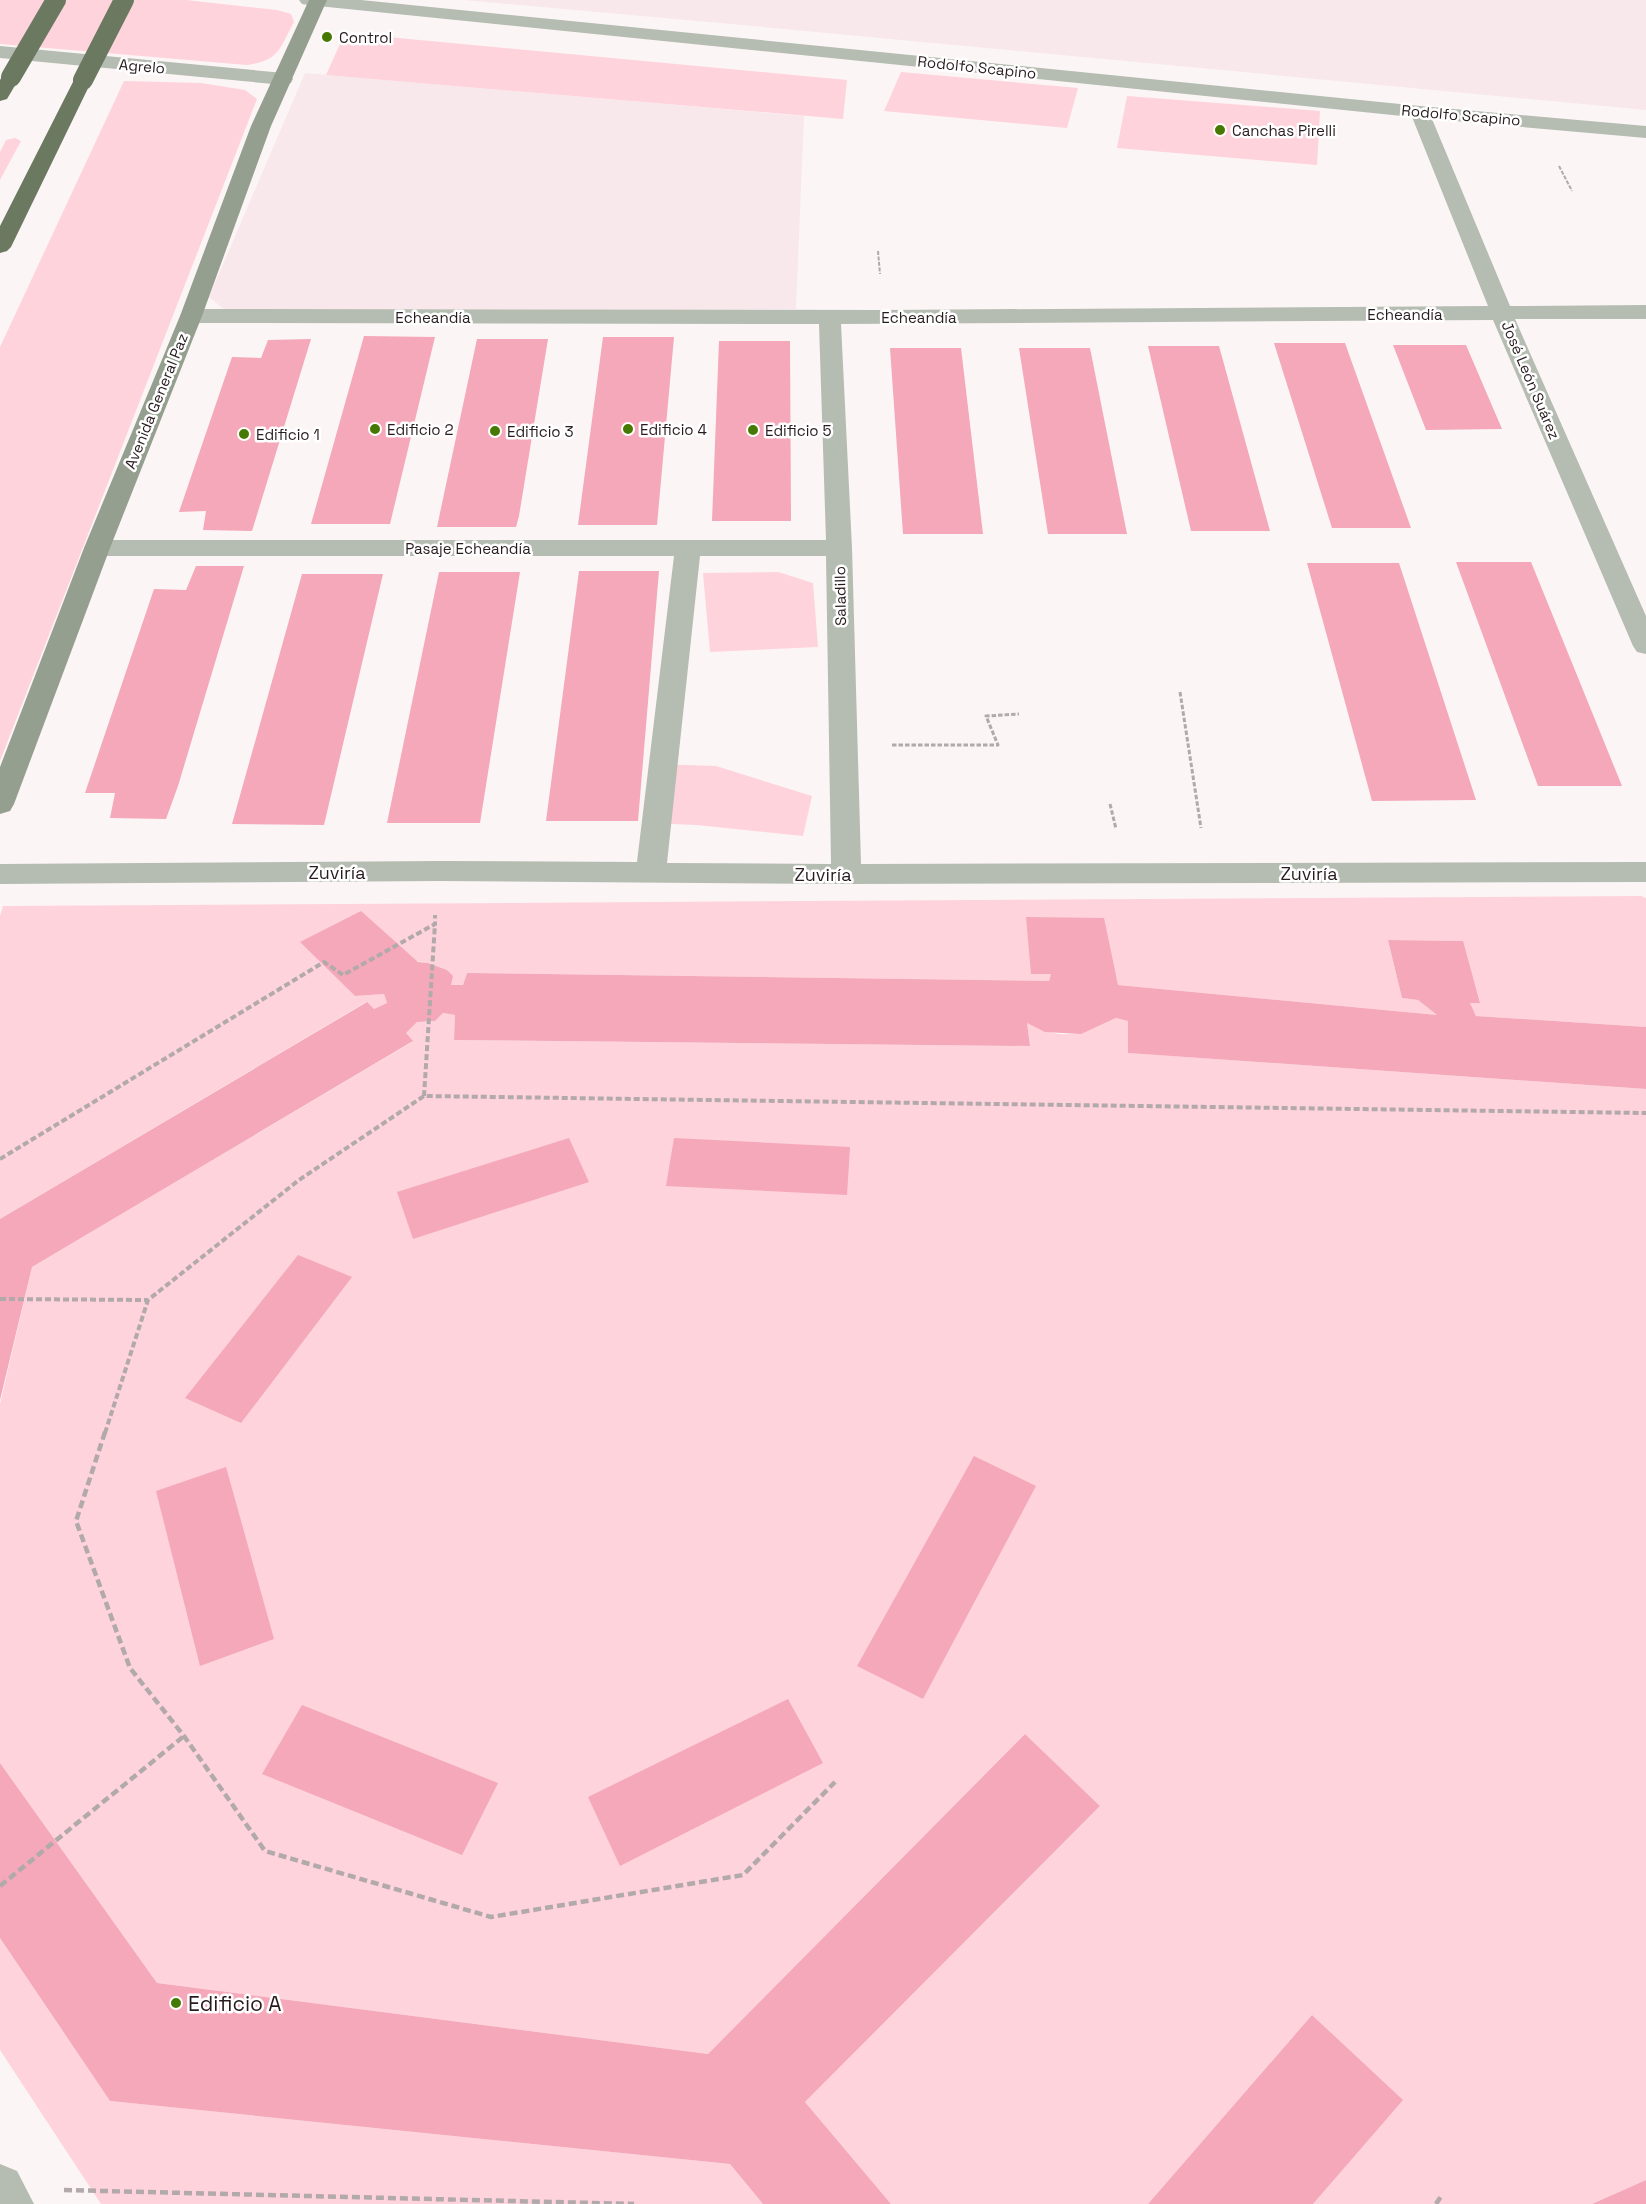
<svg xmlns="http://www.w3.org/2000/svg" width="1646" height="2204" font-family="'Space Grotesk',sans-serif">
	<style>
		.built { fill: #f9e8eb }
		.green { fill: #fed3dc }
		.building { fill: #f4a8b9 }
		.lines { fill: none; stroke-linecap: round; stroke-linejoin: round }
		.path-far3 { stroke: #b2a9ab; stroke-width: 2; stroke-dasharray: 4 1.5; stroke-linecap: butt }
		.path-far2 { stroke: #b2a9ab; stroke-width: 3; stroke-dasharray: 4.5 2; stroke-linecap: butt }
		.path-far1 { stroke: #b2a9ab; stroke-width: 4; stroke-dasharray: 6 3; stroke-linecap: butt }
		.path { stroke: #b2a9ab; stroke-width: 4.5; stroke-dasharray: 8 4; stroke-linecap: butt }
		.street { fill: #b5bcb1; fill-rule: evenodd }
		.secondary { fill: #959f8f; fill-rule: evenodd }
		.highway { fill: #6b7961; fill-rule: evenodd }
		.highway-bridge { stroke: #6b7961; stroke-width: 20 }
		.poi-dot { fill: #467902; stroke: #fff; stroke-width: 2 }
		.labels { text-anchor: middle; dominant-baseline: central; stroke-width: 5; stroke-linejoin: round; paint-order: stroke }
		.far-poi-label { font-size: 15px; fill: #271b1e; stroke: #fff; text-anchor: start }
		.far-street-label { font-size: 15px; fill: #271b1e; stroke: #fff }
		.street-label { font-size: 18px; fill: #271b1e; stroke: #fff }
		.near-poi-label { font-size: 21px; fill: #271b1e; stroke: #fff; text-anchor: start }
	</style>
	<rect width="100%" height="100%" fill="#fcf5f6"/>
	<g class="built">
		<path d="M463,0H1646V110L742,25Z"/>
		<path d="M305,73L804,116L796,309L238,314L225,310L209,297Z"/>
	</g>
	<g class="green">
		<path d="M0,0H186L277,10L291,14L294,22C279,49 280,60 247,65L0,44Z"/>
		<path d="M345,33L847,80L843,119L326,75Z"/>
		<path d="M901,72L1078,88L1067,128L884,111Z"/>
		<path d="M124,81L201,83L245,90L257,99L0,761V347Z"/>
		<path d="M1127,96L1320,111L1317,165L1117,148Z"/>
		<path d="M15,138L21,141L0,180V152L6,140Z"/>
		<path d="M778,572L813,583L818,647L710,652L703,573Z"/>
		<path d="M657,764L716,766L812,796L803,836L697,825L648,823Z"/>
		<path d="M1641,896L1646,898V1027L1476,1016L1470,1003L1480,1002L1462,941L1388,940L1402,998L1418,1000L1437,1015L1118,985L1116,977L1051,974L1049,981L467,973L463,985H451L452,976L447,970L428,963L301,942L355,996L384,994L387,1003L374,1009L366,1002L0,1219V916L3,906Z"/>
		<path d="M443,1013L455,1015L454,1040L1030,1046L1027,1023C1065,1042 1079,1035 1116,1018L1128,1021L1129,1053L1646,1089V2180L1592,2204H1313L1402,2100L1312,2015L1148,2204H891L805,2102L1100,1806L1025,1734L708,2054L157,1983L0,1763V1404L32,1267L412,1042L406,1033L417,1022L435,1021Z"/>
		<path d="M0,1938L110,2101L730,2164L763,2204H101L0,2050Z"/>
	</g>
	<g class="building">
		<path d="M364,336L435,337L390,524H311Z"/>
		<path d="M603,337H674L657,525H578Z"/>
		<path d="M311,339L252,531L203,530L206,511L179,512L232,357L261,358L268,340Z"/>
		<path d="M477,339H548L519,516L516,527H437Z"/>
		<path d="M719,341H790L791,521H712Z"/>
		<path d="M1274,343H1345L1411,528H1332Z"/>
		<path d="M1393,345H1466L1502,429L1426,430Z"/>
		<path d="M1148,346H1219L1270,531H1191Z"/>
		<path d="M890,348H961L983,534H903Z"/>
		<path d="M1019,348H1090L1127,534H1048Z"/>
		<path d="M1456,562H1531L1622,786H1538Z"/>
		<path d="M1307,563H1399L1476,800L1372,801Z"/>
		<path d="M196,566H244L178,786L166,819L110,818L115,793H85L154,589L186,590Z"/>
		<path d="M579,571H659L638,821H546Z"/>
		<path d="M439,572H520L480,823H387Z"/>
		<path d="M302,574H383L324,825L232,824Z"/>
		<path d="M361,911L418,962L428,963L447,970L453,976L451,985H463L467,973L1049,981L1051,974H1031L1026,917L1104,918L1118,985L1437,1015L1418,1000L1402,998L1388,940L1463,941L1480,1003H1470L1476,1016L1646,1027V1089L1128,1053V1021L1116,1018L1081,1034L1045,1032L1027,1023L1030,1046L454,1040L455,1015L443,1013L435,1021L417,1022L406,1033L413,1041L32,1267L0,1400V1219L367,1002L374,1009L387,1003L384,994L355,996L300,942Z"/>
		<path d="M569,1138L589,1182L413,1239L397,1192Z"/>
		<path d="M674,1138L850,1147L847,1195L666,1186Z"/>
		<path d="M298,1255L352,1277L241,1423L185,1398Z"/>
		<path d="M974,1456L1036,1486L923,1699L857,1666Z"/>
		<path d="M226,1467L274,1639L200,1666L156,1491Z"/>
		<path d="M788,1699L823,1763L620,1866L588,1797Z"/>
		<path d="M302,1705L498,1783L462,1855L262,1774Z"/>
		<path d="M1025,1734L1100,1806L805,2102L891,2204H763L730,2164L110,2101L0,1938V1763L157,1983L708,2054Z"/>
		<path d="M1312,2015L1403,2100L1313,2204H1148Z"/>
		<path d="M1646,2180V2204H1592Z"/>
	</g>
	<g class="lines">
		<g class="path-far3">
			<path d="M1559,166L1572,191"/>
			<path d="M878,251L880,274"/>
		</g>
		<g class="path-far2">
			<path d="M1180,692L1201,828"/>
			<path d="M892,745H998L986,716L1019,714"/>
			<path d="M1110,804L1116,829"/>
		</g>
		<g class="path-far1">
			<path d="M424,1096L435,924"/>
			<path d="M0,1159L324,962L343,975L435,924V915"/>
			<path d="M0,1299L148,1300"/>
			<path d="M105,1433L148,1300L299,1180L424,1096L1646,1113"/>
		</g>
		<g class="path">
			<path d="M105,1432L76,1521L130,1668L184,1736L265,1851L491,1917L743,1875L835,1782"/>
			<path d="M0,1886L184,1736"/>
			<path d="M64,2190L634,2204"/>
			<path d="M1436,2204L1442,2195"/>
		</g>
		<g class="street">
			<path d="M299,0H361L1420,106L1646,126V138L1432,119L1510,306L1646,305V319H1515L1646,616V654L1637,652L1633,646L1493,320L841,324L852,548L861,864L1646,862V882L846,884L440,881L0,884V864L440,861L637,862L674,556H97L88,553L84,548L88,543L97,540H826L819,324L191,323L183,321L180,316L183,311L191,309L884,310L1488,306L1412,117L308,5L302,4ZM700,556H826L831,864L667,863Z"/>
			<path d="M0,46L284,73L291,75L293,79L291,83L284,85L0,58Z"/>
			<path d="M0,2164L17,2171L34,2204H0Z"/>
		</g>
		<path class="secondary" d="M309,0H327L271,126L202,316L110,548L14,804L10,811L0,814V767L84,548L180,316L251,126Z"/>
		<g class="highway">
			<path d="M11,71L18,73L20,77L7,99L0,101V80L4,73Z"/>
			<path d="M83,74L90,76L92,80L11,247L7,251L0,253V226L74,80L76,76Z"/>
		</g>
		<g class="highway-bridge">
			<path d="M11,77L56,0"/>
			<path d="M83,80L124,0"/>
		</g>
	</g>
	<g class="poi-dot">
		<circle cx="327" cy="37" r="6"/>
		<circle cx="1220" cy="130" r="6"/>
		<circle cx="375" cy="429" r="6"/>
		<circle cx="628" cy="429" r="6"/>
		<circle cx="753" cy="430" r="6"/>
		<circle cx="495" cy="431" r="6"/>
		<circle cx="244" cy="434" r="6"/>
		<circle cx="176" cy="2003" r="6"/>
	</g>
	<g class="labels">
		<g class="far-poi-label">
			<text x="339" y="37">Control</text>
			<text x="1232" y="130">Canchas Pirelli</text>
			<text x="387" y="429">Edificio 2</text>
			<text x="640" y="429">Edificio 4</text>
			<text x="765" y="430">Edificio 5</text>
			<text x="507" y="431">Edificio 3</text>
			<text x="256" y="434">Edificio 1</text>
		</g>
		<g class="far-street-label">
			<text transform="translate(142 66) rotate(5)">Agrelo</text>
			<text transform="translate(977 67) rotate(6)">Rodolfo Scapino</text>
			<text transform="translate(1461 115) rotate(5)">Rodolfo Scapino</text>
			<text x="1405" y="314">Echeandía</text>
			<text x="433" y="317">Echeandía</text>
			<text x="919" y="317">Echeandía</text>
			<text transform="translate(1531 380) rotate(67)">José León Suárez</text>
			<text transform="translate(156 401) rotate(-68)">Avenida General Paz</text>
			<text x="468" y="548">Pasaje Echeandía</text>
			<text transform="translate(840 596) rotate(-91)">Saladillo</text>
		</g>
		<g class="street-label">
			<text x="337" y="872">Zuviría</text>
			<text x="1309" y="873">Zuviría</text>
			<text x="823" y="874">Zuviría</text>
		</g>
		<g class="near-poi-label">
			<text x="188" y="2003">Edificio A</text>
		</g>
	</g>
</svg>
